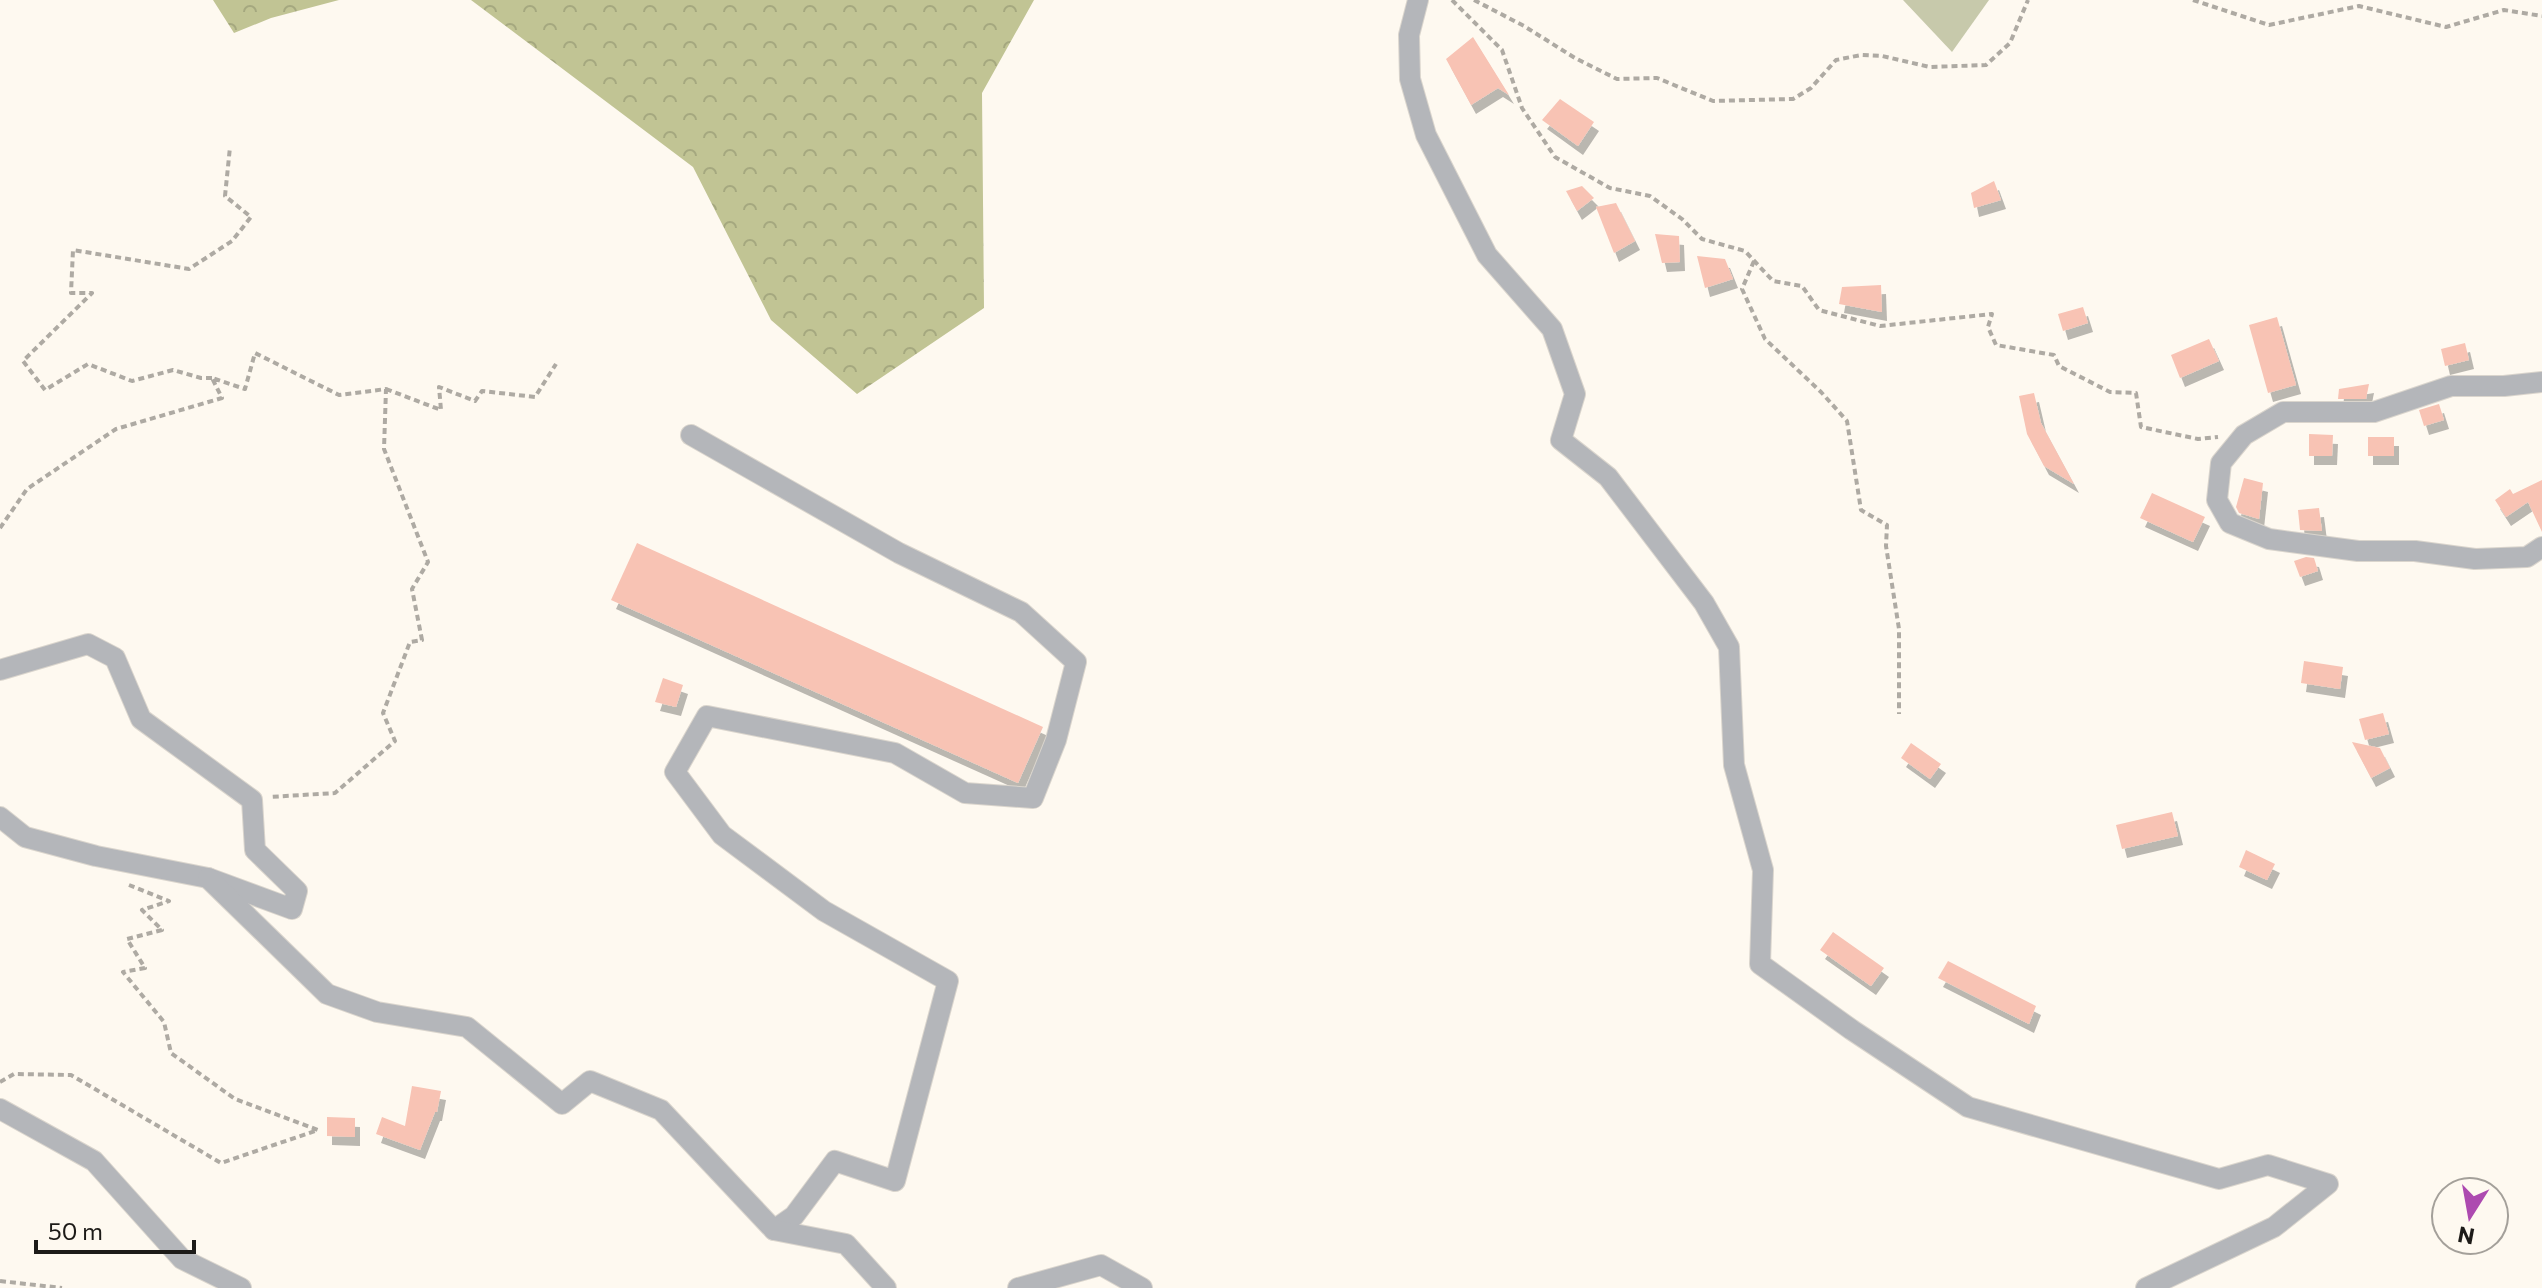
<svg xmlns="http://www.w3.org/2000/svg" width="2542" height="1288" font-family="Commissioner,sans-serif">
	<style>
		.green { fill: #c7c9ab }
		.forest { fill: url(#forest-crowns) }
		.building { fill: #f8c3b4; filter: url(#shadow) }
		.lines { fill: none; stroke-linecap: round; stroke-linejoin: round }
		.minor-casing { stroke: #dad5cd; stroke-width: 22 }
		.path { stroke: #aeaaa3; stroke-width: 4; stroke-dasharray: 6 4; stroke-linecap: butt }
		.minor { stroke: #b4b6ba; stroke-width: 20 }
	</style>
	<defs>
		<pattern id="forest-crowns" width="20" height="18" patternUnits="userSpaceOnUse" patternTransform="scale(2)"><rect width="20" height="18" fill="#c1c494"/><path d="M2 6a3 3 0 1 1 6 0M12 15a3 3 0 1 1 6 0" fill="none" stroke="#a5a87f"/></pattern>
		<filter id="shadow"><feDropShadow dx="5" dy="9" stdDeviation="0" flood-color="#0004"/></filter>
	</defs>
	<rect width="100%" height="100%" fill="#fef9f0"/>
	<path class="green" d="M1903,0H1989L1952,52Z"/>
	<g class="forest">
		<path d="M213,0H339L271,18L234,33Z"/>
		<path d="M471,0H1034L982,93L984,308L857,394L771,320L693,167Z"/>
	</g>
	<g class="building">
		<path d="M1473,37L1509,95L1498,88L1471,105L1446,59Z"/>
		<path d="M1560,99L1594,122L1578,146L1542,120Z"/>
		<path d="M1994,181L2001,200L1974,208L1971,193Z"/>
		<path d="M1582,186L1594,198L1577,211L1566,191Z"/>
		<path d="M1616,203L1635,241L1614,253L1596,207Z"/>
		<path d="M1655,234L1679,236L1680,262L1662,263Z"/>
		<path d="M1697,256L1725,259L1733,279L1705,288Z"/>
		<path d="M1881,285L1882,312L1839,304L1842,287Z"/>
		<path d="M2083,307L2088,323L2063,331L2058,314Z"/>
		<path d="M2277,317L2296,385L2268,393L2249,325Z"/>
		<path d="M2209,339L2219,361L2180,378L2171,355Z"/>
		<path d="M2465,343L2469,360L2445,366L2441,349Z"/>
		<path d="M2369,384L2366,399H2338L2339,389Z"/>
		<path d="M2034,393L2041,423L2074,484L2044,466L2027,434L2019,396Z"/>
		<path d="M2439,404L2444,420L2424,426L2419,410Z"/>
		<path d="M2309,434L2333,435L2332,456H2309Z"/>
		<rect x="2368" y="437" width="26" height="19"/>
		<path d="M2244,478L2263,483L2259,519L2239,513L2236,507Z"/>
		<path d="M2542,480V532L2528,502L2506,517L2495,500L2510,489L2513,494Z"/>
		<path d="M2152,493L2205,517L2193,542L2140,518Z"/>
		<path d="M2319,508L2322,531L2300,530L2298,510Z"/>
		<path d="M637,543L1043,727L1018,783L611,600Z"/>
		<path d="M2306,557L2314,558L2318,571L2300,577L2294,561Z"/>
		<path d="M2304,661L2343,667L2340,689L2301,683Z"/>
		<path d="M663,678L683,685L676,707L655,702Z"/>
		<path d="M2383,713L2389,734L2365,740L2359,719Z"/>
		<path d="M2352,742L2380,748L2390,768L2371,778Z"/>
		<path d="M1911,743L1941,764L1930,779L1901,758Z"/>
		<path d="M2172,812L2178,836L2122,849L2116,825Z"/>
		<path d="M2246,850L2275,864L2267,880L2239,867Z"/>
		<path d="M1833,932L1884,968L1871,986L1820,950Z"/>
		<path d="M1948,961L2036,1006L2029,1024L1938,978Z"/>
		<path d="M412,1086L441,1091L437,1112H435L420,1150L376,1134L382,1117L405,1126Z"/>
		<path d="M327,1117L355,1118V1137L327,1136Z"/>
	</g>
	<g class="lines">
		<g class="minor-casing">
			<g id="minor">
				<path d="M1418,0L1409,35L1410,79L1426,135L1487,255L1552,329L1575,394L1561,440L1608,477L1704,603L1729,647L1734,765L1763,870L1760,964L1852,1030L1968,1107L2219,1179L2268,1165L2328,1184L2274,1227L2146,1288"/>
				<path d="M2542,382L2504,386H2451L2374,412H2283L2244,435L2221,463L2217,500L2230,523L2269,539L2358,551H2415L2475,559L2527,557L2542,547"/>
				<path d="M691,435L899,553L1021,612L1076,662L1056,740L1033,798L965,793L895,753L707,716L675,772L722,835L824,911L948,981L895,1181L835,1161L794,1216L774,1230"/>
				<path d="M0,670L88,644L115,658L141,719L252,800L255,850L297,891L292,909L208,878L96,856L25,837L0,817"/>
				<path d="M208,878L327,994L377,1012L467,1027L562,1104L590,1081L661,1110L774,1230L846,1244L886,1288"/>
				<path d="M0,1109L94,1161L182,1259L241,1288"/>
				<path d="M1018,1288L1101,1265L1142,1288"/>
			</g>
		</g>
		<g class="path">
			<path d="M1452,0L1502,50L1522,108L1555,157L1610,188L1650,196L1682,219L1702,239L1745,251L1773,281L1802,286L1819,310L1880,326L1992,314L1988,327L1996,345L2054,355L2059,366L2110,392L2136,393L2141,427L2198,439L2218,437"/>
			<path d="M1474,0L1524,26L1575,58L1617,79L1657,78L1713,101L1793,99L1811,88L1836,60L1861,55L1882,56L1930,67L1986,65L2010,43L2028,0"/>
			<path d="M2193,0L2269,25L2359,6L2446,27L2504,10L2542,16"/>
			<path d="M1754,261L1742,289L1765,339L1821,392L1847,421L1861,510L1887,525L1886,546L1899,629V714"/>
			<path d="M212,378H201L173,370L132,381L88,364L45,390L23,361L92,293H71L73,250L189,269L232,241L251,217L225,196L230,147"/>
			<path d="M386,389L441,410L439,387L475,401L482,391L535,397L556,364"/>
			<path d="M0,528L27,489L116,429L222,398L212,378L245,389L255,353L339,395L386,389L384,449L428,562L412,589L422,640L410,642L383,713L395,741L335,793L270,797"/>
			<path d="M0,1082L14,1074L71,1075L221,1163L318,1130L235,1099L171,1053L164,1022L123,972L145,968L127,939L162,930L142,910L169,901L129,885"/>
			<path d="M0,1281L62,1288"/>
		</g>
		<use href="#minor" class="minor"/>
	</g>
	<g transform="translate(2470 1216) rotate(191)"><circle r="38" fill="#fef9f0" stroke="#a4a09a" stroke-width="2"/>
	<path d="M0-6L14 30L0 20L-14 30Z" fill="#ad4ab0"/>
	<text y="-12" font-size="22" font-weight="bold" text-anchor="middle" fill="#1d1b18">N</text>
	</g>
	<path d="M36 1240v12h158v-12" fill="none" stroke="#1d1b18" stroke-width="4"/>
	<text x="48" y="1240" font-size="24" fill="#1d1b18" stroke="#fef9f0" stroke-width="6" paint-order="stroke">50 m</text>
</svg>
